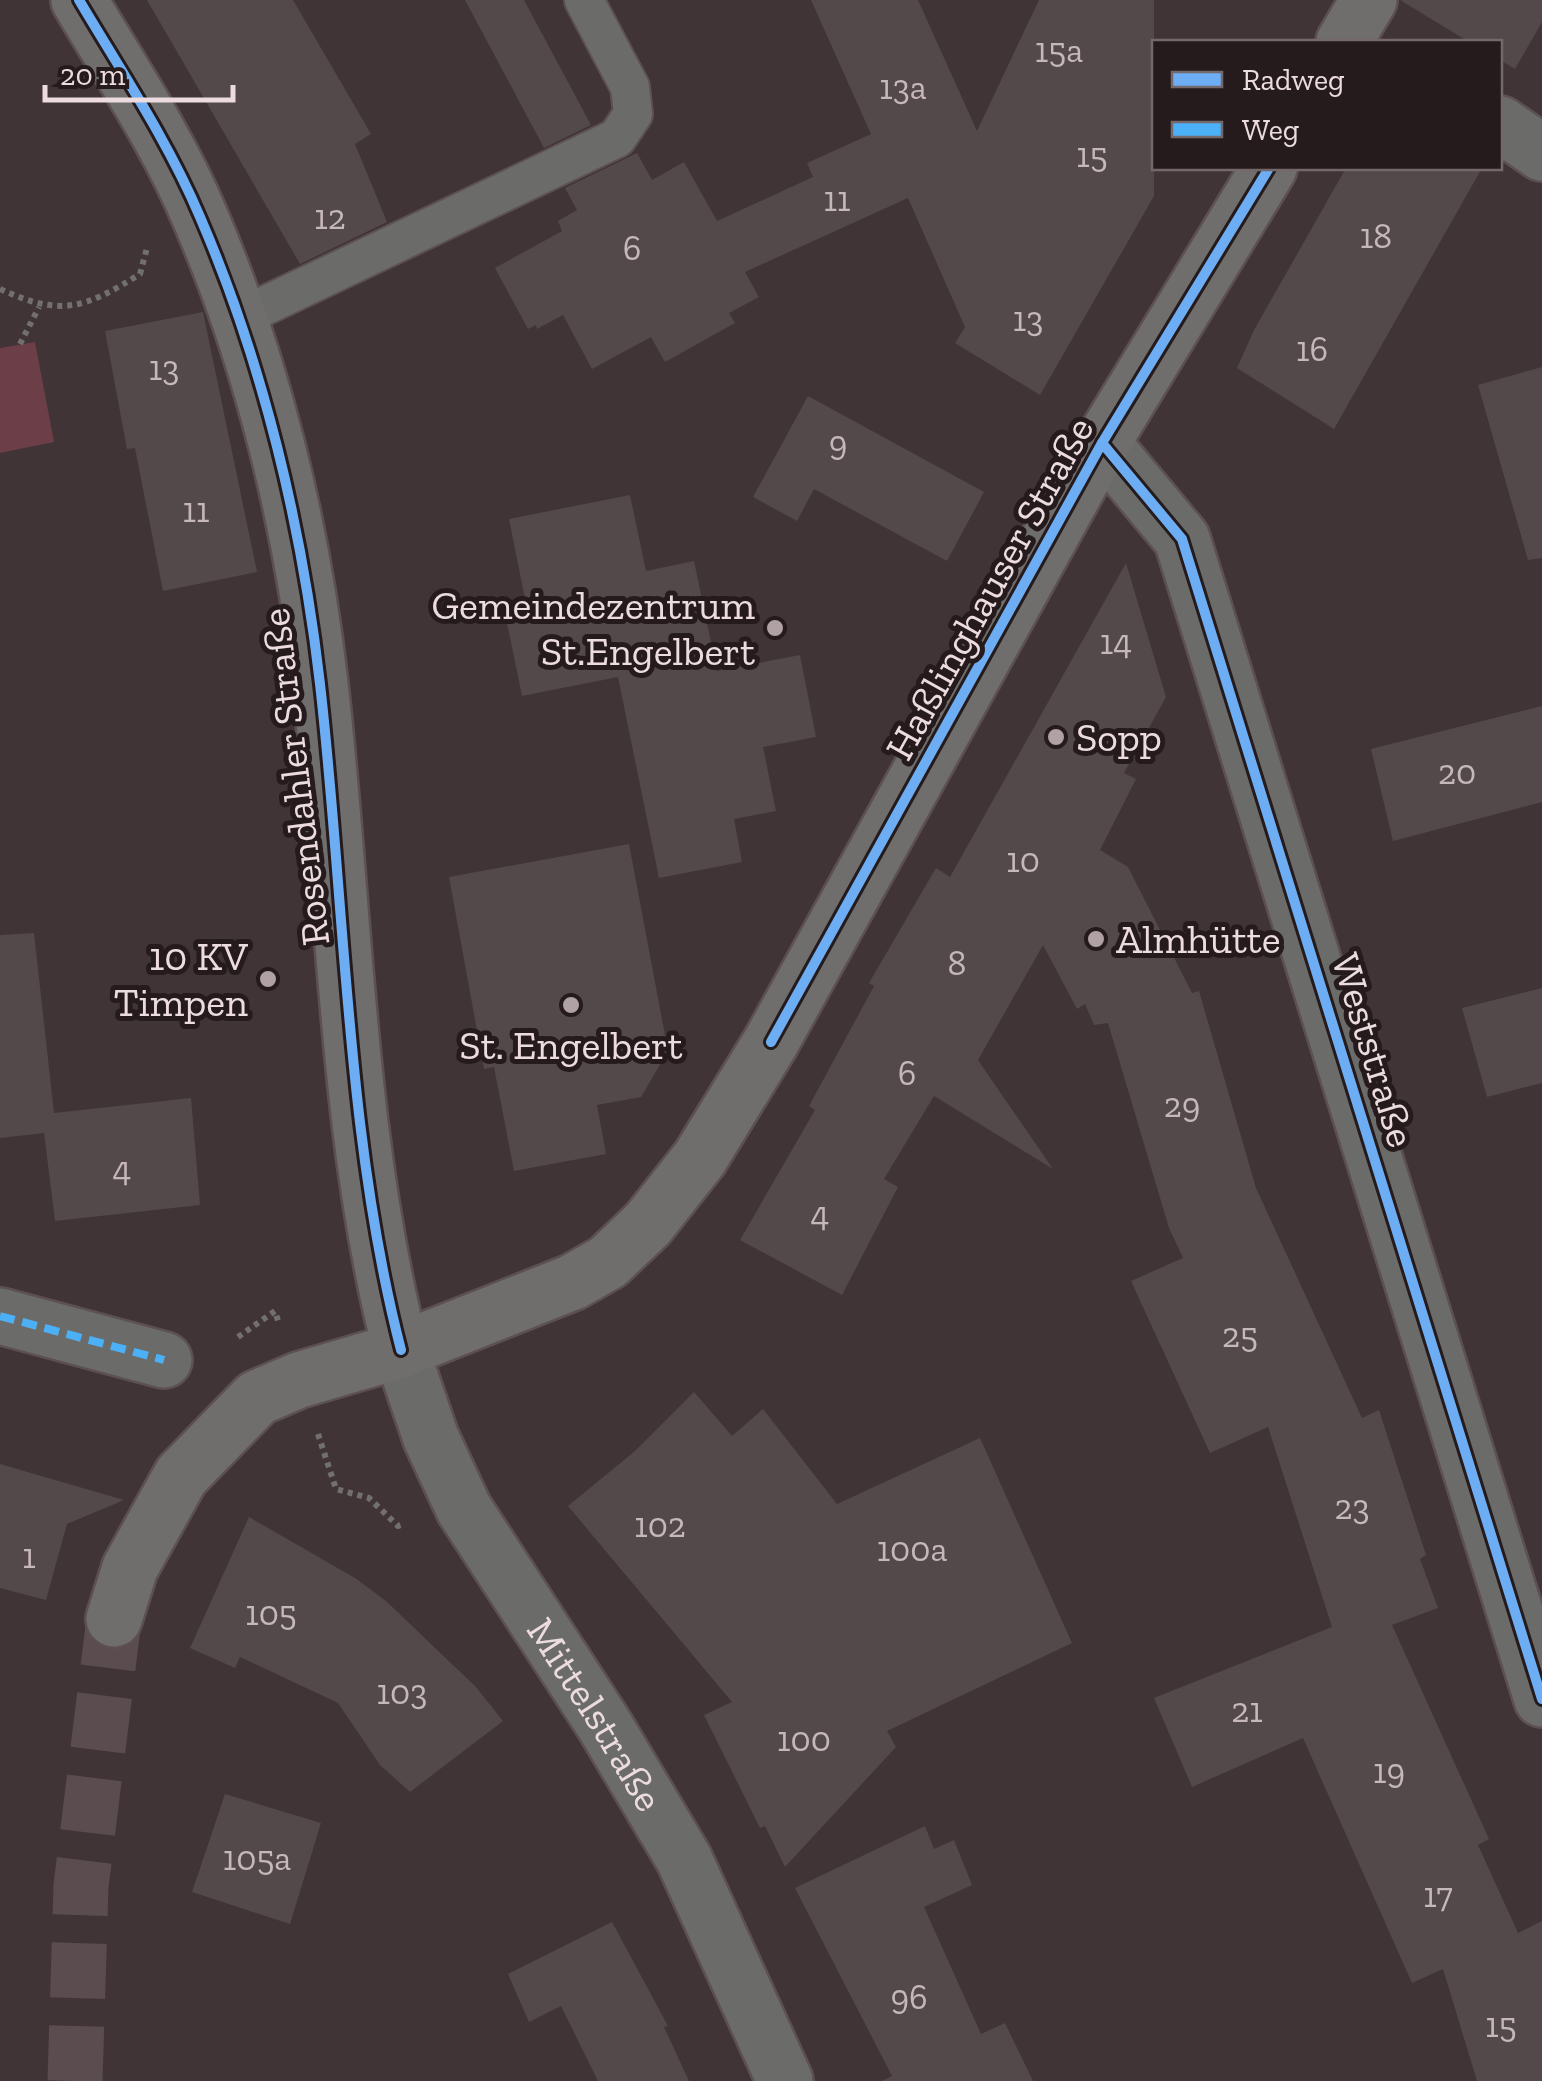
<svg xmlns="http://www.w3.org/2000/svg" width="1542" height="2081" font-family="'Zilla Slab',serif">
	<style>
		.green { fill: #6b3e48 }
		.building { fill: #53484a }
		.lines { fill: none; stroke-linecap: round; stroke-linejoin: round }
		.secondary-tunnel { stroke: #5b4d4f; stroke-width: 55; stroke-dasharray: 55 28; stroke-linecap: butt }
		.service-casing { stroke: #5c5052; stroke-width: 42 }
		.minor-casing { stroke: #5c5052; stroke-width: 60 }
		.secondary-casing { stroke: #5c5052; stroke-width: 60 }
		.path { stroke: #72706f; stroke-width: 6; stroke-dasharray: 5 5; stroke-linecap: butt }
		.service { stroke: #6b6c6a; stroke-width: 38 }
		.minor { stroke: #6b6c6a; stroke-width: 55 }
		.secondary { stroke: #6f6e6c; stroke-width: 55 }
		.quiet { stroke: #4cb0f7; stroke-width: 8; stroke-dasharray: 15 8; stroke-linecap: butt }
		.cycleway-casing { stroke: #251a1c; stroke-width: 16 }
		.cycleway { stroke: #6dadf4; stroke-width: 10 }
		.poi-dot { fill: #b0a1a4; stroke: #251a1c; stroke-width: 4 }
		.labels { text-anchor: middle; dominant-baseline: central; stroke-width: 10; stroke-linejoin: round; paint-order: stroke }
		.number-label { font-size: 35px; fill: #c6b7ba }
		.street-label { font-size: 40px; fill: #ecdcdf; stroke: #251a1c }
		.poi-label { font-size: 40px; fill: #ecdcdf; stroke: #251a1c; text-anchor: end }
	</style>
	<rect width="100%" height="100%" fill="#413436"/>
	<path class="green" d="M35,342L54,442L0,453V348Z"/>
	<g class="building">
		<path d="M147,0H293L371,134L355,144L387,222L300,264Z"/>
		<path d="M465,0H524L591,125L544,148Z"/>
		<path d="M811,0H918L977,131L1039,0H1154V196L1040,395L955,343L965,327L908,198L745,272L759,297L729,313L735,323L665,362L651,337L592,369L563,315L537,329L536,325L528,329L495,268L562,231L558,221L577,210L565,188L637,153L652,180L684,162L717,221L813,177L807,163L871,134Z"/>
		<path d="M1400,0H1542V22L1515,69L1500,60V42H1469Z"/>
		<path d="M1346,168H1482L1334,429L1237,368L1254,330Z"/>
		<path d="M203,312L257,572L163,591L135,448L127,449L105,331Z"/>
		<path d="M1542,367V558L1528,560L1478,385Z"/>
		<path d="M808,396L984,492L947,561L814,489L797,521L753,497Z"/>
		<path d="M630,495L646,571L694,561L717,671L800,655L816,737L763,747L776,811L734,819L742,862L659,878L618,677L522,696L506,618L528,614L509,519Z"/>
		<path d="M1126,563L1166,697L1124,773L1136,779L1100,850L1128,867L1192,993L1199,991L1256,1188L1362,1418L1379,1410L1426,1555L1420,1559L1438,1608L1392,1625L1489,1839L1478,1845L1518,1933L1542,1921V2081H1477L1443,1969L1412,1983L1303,1738L1192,1787L1154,1698L1332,1627L1268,1427L1210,1453L1131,1281L1183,1258L1169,1228L1108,1023L1094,1025L1085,1004L1077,1009L1043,945L978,1060L1053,1169L934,1096L884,1179L898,1187L842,1295L740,1240L815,1110L809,1106L874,986L869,983L936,868L950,877Z"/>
		<path d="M1542,706V802L1393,841L1371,749Z"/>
		<path d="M629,844L668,1051L641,1097L597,1105L606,1154L514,1171L494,1067L484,1069L449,877Z"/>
		<path d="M34,933L54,1113L191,1098L200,1205L55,1221L44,1133L0,1138V935Z"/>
		<path d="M1542,988V1083L1487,1097L1462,1008Z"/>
		<path d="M694,1392L732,1436L763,1409L837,1504L980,1438L1072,1643L887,1731L896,1747L785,1867L765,1826L760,1828L704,1715L732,1702L568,1506L635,1451Z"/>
		<path d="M0,1464L124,1500L67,1524L46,1600L0,1588Z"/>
		<path d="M249,1517L355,1578L386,1601L476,1687L503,1721L410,1792L380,1765L338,1703L240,1657L235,1668L190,1648Z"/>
		<path d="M225,1794L321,1823L290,1924L192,1892Z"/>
		<path d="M925,1826L934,1849L954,1840L972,1885L924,1907L981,2034L1005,2023L1033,2081H882L892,2076L795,1888Z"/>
		<path d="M612,1922L668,2026L664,2027L689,2081H598L561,2006L529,2022L508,1974Z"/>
	</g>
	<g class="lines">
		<path class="secondary-tunnel" d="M75,2081L81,1886L114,1619"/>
		<g class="service-casing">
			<path id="service" d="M239,318L617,138L633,114L630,87L584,0"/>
		</g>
		<g class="minor-casing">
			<g id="minor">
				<path d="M1500,124L1542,153"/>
				<path d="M1102,443L1182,539L1542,1699"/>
				<path d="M0,1316L164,1360"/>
				<path id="s1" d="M401,1350L431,1438L464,1509L605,1726L684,1859L785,2081"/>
			</g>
		</g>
		<g class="secondary-casing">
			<g id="secondary">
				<path d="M79,0C121,71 168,141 200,217C263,363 302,526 320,684C345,902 346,1138 401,1350"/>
				<path d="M1344,42L1369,0"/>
				<path d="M114,1619L130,1568L181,1476L257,1398L299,1380L401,1350L573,1282L608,1262L648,1224L700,1158L771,1042L1102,443L1269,168"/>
			</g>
		</g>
		<g class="path">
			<path d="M0,289C61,317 84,309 140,274L147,248"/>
			<path d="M20,344L39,307"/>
			<path d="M238,1337L275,1311L279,1324"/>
			<path d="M318,1434L336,1489L369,1498L398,1526L404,1524"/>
		</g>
		<use href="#service" class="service"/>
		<use href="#minor" class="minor"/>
		<use href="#secondary" class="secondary"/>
		<path class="quiet" d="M0,1316L164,1360"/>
		<g class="cycleway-casing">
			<g id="cycleway">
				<path d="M79,0C121,71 168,141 200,217C263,363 302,526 320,684C345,902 346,1138 401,1350"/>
				<path d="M1102,443L1182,539L1542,1699"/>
				<path d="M771,1042L1102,443L1269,168"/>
			</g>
		</g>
		<use href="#cycleway" class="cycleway"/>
	</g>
	<g class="poi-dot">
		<circle cx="775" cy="628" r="10"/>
		<circle cx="1056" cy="737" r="10"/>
		<circle cx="1096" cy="939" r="10"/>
		<circle cx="268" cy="979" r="10"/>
		<circle cx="571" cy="1005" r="10"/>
	</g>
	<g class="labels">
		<g class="number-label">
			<text x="1059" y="50">15a</text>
			<text x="903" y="87">13a</text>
			<text x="1092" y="155">15</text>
			<text x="837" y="199">11</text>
			<text x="330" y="217">12</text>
			<text x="1376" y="236">18</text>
			<text x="632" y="248">6</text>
			<text x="1028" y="319">13</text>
			<text x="1312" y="349">16</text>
			<text x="164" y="368">13</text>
			<text x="838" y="443">9</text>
			<text x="196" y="510">11</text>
			<text x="1116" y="642">14</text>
			<text x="1457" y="772">20</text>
			<text x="1023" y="860">10</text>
			<text x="957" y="963">8</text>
			<text x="907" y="1073">6</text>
			<text x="1182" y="1105">29</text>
			<text x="122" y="1169">4</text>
			<text x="820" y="1214">4</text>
			<text x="1240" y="1335">25</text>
			<text x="1352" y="1507">23</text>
			<text x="660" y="1525">102</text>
			<text x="912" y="1549">100a</text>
			<text x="29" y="1556">1</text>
			<text x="271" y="1613">105</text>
			<text x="402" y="1692">103</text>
			<text x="1247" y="1710">21</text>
			<text x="804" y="1739">100</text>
			<text x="1389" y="1771">19</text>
			<text x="257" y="1858">105a</text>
			<text x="1438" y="1895">17</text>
			<text x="909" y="1997">96</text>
			<text x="1501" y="2025">15</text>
		</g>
		<g class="street-label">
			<text transform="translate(989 588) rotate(-61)">Haßlinghauser Straße</text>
			<text transform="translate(295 777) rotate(-97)">Rosendahler Straße</text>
			<text transform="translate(1374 1050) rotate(73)">Weststraße</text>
			<text stroke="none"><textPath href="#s1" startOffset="415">Mittelstraße</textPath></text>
		</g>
		<g class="poi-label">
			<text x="755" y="605">Gemeindezentrum<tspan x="755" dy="46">St.Engelbert</tspan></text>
			<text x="1076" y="737" text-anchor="start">Sopp</text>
			<text x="1116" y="939" text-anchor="start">Almhütte</text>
			<text x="248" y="956">10 KV<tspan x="248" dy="46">Timpen</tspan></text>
			<text x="571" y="1045" text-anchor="middle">St. Engelbert</text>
		</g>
	</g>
	<rect x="1152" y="40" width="350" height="130" fill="#251a1c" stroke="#75686a" stroke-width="2.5"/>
	<rect x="1172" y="72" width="50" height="15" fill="#6dadf4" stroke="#75686a" stroke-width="2.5"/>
	<text x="1242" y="90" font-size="30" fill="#ecdcdf">Radweg</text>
	<rect x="1172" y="122" width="50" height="15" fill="#4cb0f7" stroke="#75686a" stroke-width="2.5"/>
	<text x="1242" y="140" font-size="30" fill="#ecdcdf">Weg</text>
	<path d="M45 85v15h188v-15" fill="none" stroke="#ecdcdf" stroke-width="5"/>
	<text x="60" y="85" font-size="30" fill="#ecdcdf" stroke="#251a1c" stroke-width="8" paint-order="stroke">20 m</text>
</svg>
